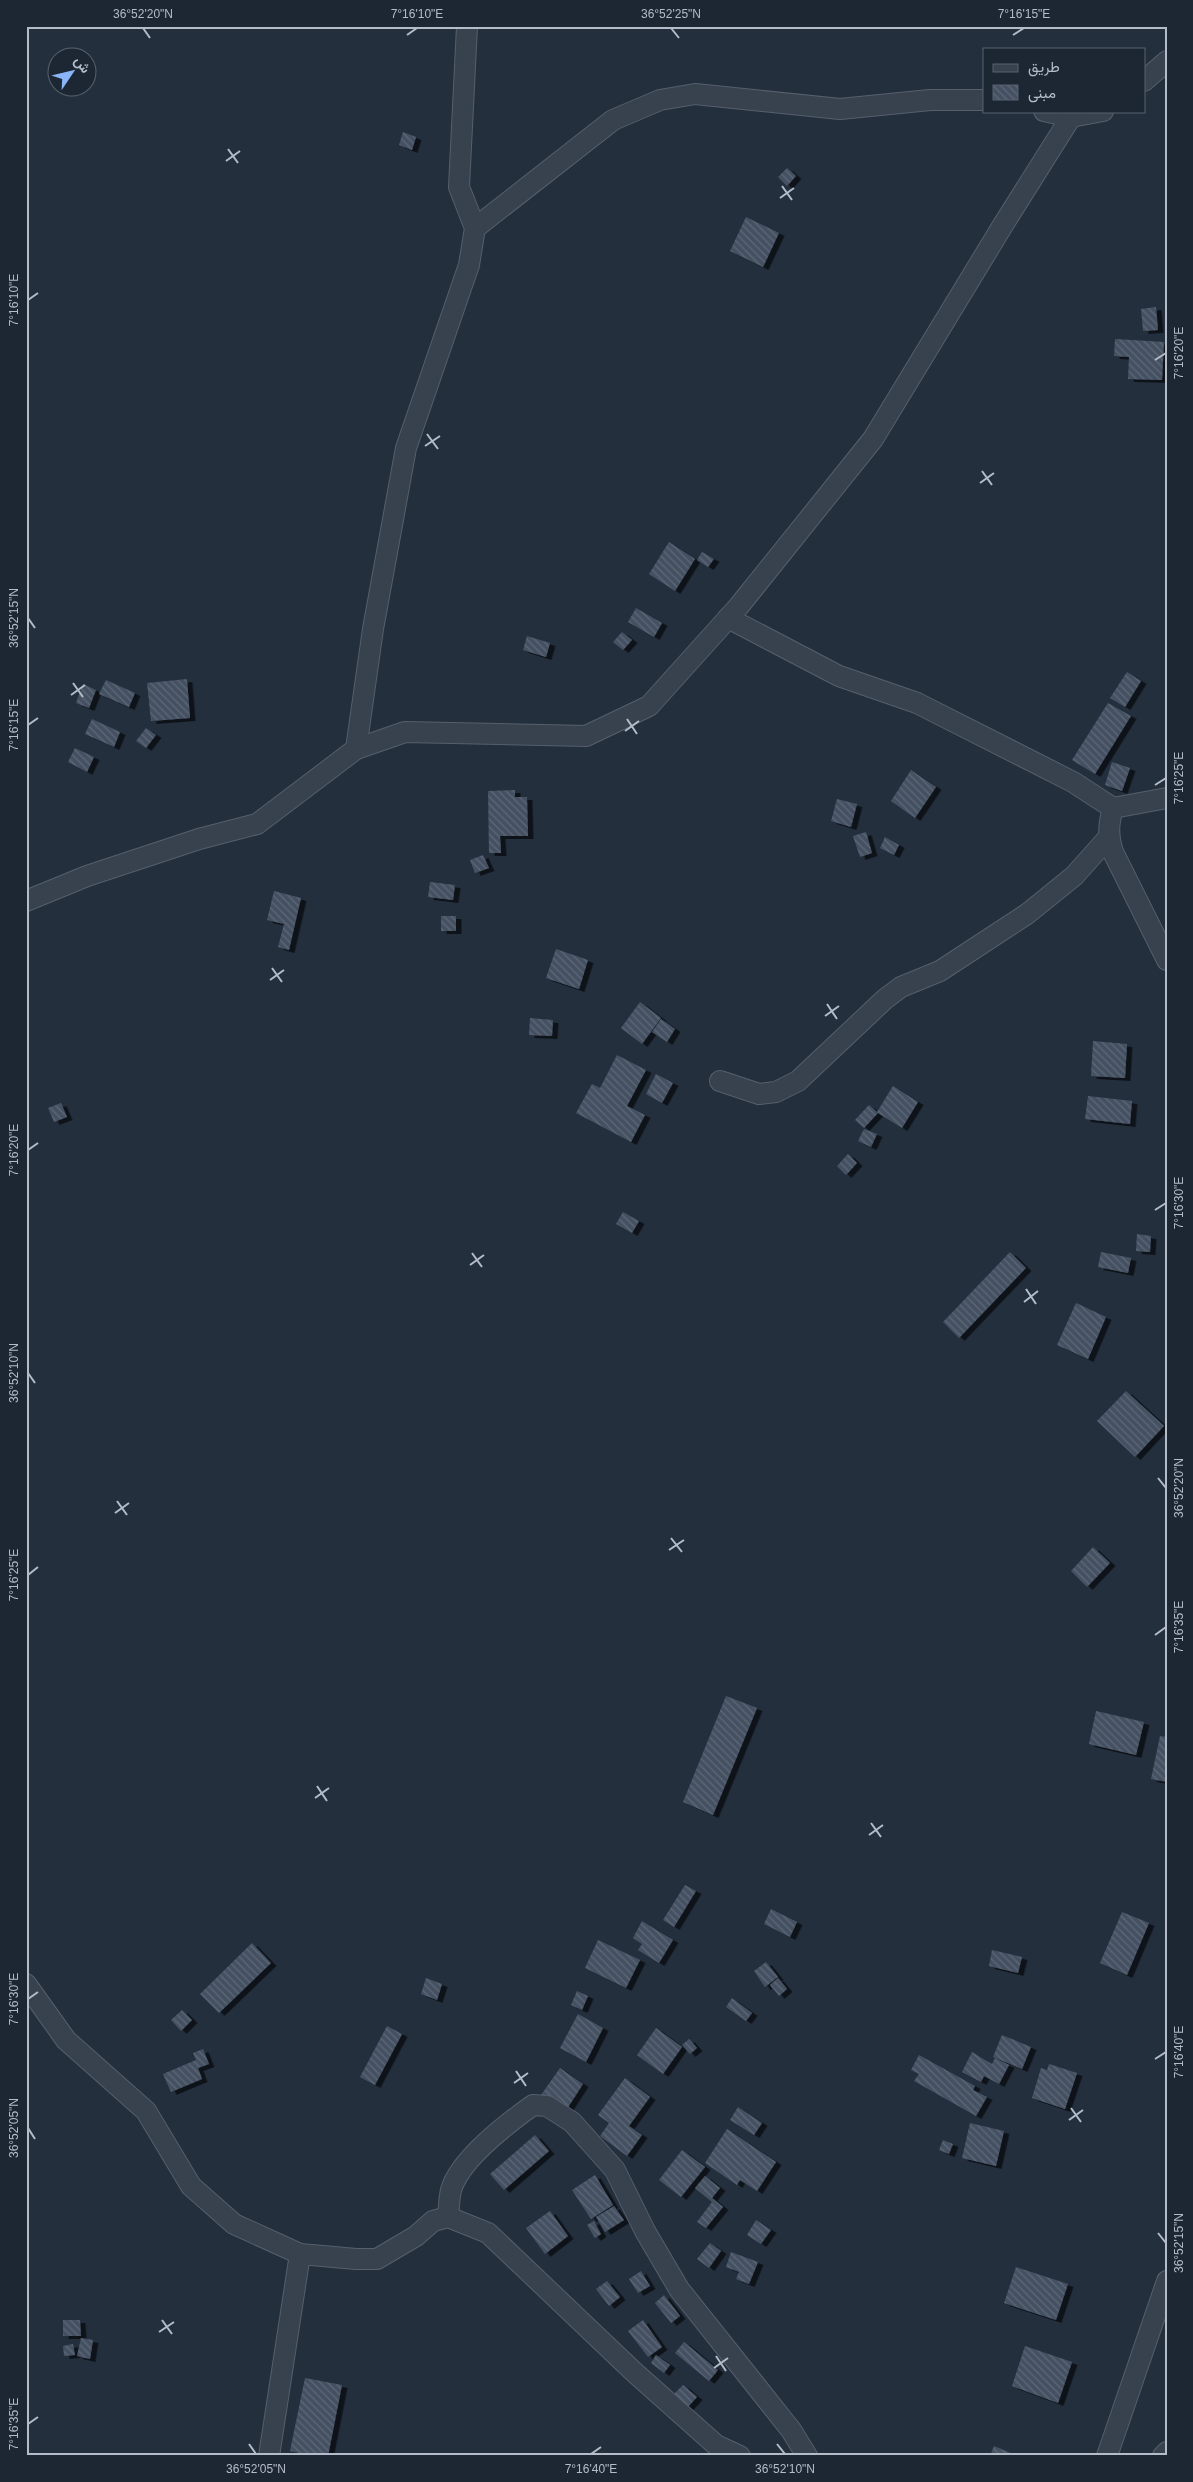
<svg xmlns="http://www.w3.org/2000/svg" width="1193" height="2482" font-family="Arial,Vazirmatn,sans-serif">
	<style>
		.building { fill: url(#building-back-hatch); filter: url(#shadow) }
		.lines { fill: none; stroke-linecap: round; stroke-linejoin: round }
		.minor-casing { stroke: #565f6c; stroke-width: 22 }
		.minor { stroke: #38414e; stroke-width: 20 }
		.ticks { fill: none; stroke: #b4bcc9; stroke-width: 2 }
		.neatline { fill: none; stroke: #b4bcc9; stroke-width: 2 }
		.ticks-label { font-size: 12px; text-anchor: middle; fill: #b4bcc9 }
	</style>
	<defs>
		<pattern id="building-back-hatch" width="6" height="6" patternUnits="userSpaceOnUse" patternTransform="scale(1.25)"><rect width="6" height="6" fill="#455162"/><path d="M-1 5l2 2M0 0l6 6M5-1l2 2" fill="none" stroke="#5d6877"/></pattern>
		<filter id="shadow"><feDropShadow dx="5.5" dy="3" stdDeviation="0" flood-color="#0009"/></filter>
	</defs>
	<rect width="100%" height="100%" fill="#242f3e"/>
	<g class="building">
		<path d="M403,132L416,137L412,150L399,145Z"/>
		<path d="M787,168L796,176L787,186L778,177Z"/>
		<path d="M746,217L779,233L763,267L730,251Z"/>
		<path d="M1156,307L1158,330L1143,331L1141,309Z"/>
		<path d="M1115,339L1164,342L1162,380L1128,379L1129,357L1114,356Z"/>
		<path d="M669,542L695,559L675,591L649,574Z"/>
		<path d="M702,552L714,559L708,567L697,560Z"/>
		<path d="M636,608L662,623L654,637L628,622Z"/>
		<path d="M622,632L632,640L623,650L613,642Z"/>
		<path d="M527,636L550,643L546,657L523,650Z"/>
		<path d="M1127,672L1141,681L1125,707L1110,698Z"/>
		<path d="M187,679L190,718L151,721L147,683Z"/>
		<path d="M106,680L135,693L129,707L99,694Z"/>
		<path d="M83,684L96,690L89,708L76,703Z"/>
		<path d="M1108,703L1131,716L1095,774L1072,760Z"/>
		<path d="M92,719L120,732L114,747L85,734Z"/>
		<path d="M146,728L156,735L146,748L136,741Z"/>
		<path d="M75,748L94,757L87,772L68,762Z"/>
		<path d="M1112,762L1130,768L1122,791L1105,785Z"/>
		<path d="M911,770L936,787L915,818L891,801Z"/>
		<path d="M515,790V797H527L528,836H500L501,853H489L488,791Z"/>
		<path d="M837,799L857,804L851,827L831,821Z"/>
		<path d="M866,832L872,853L860,857L853,836Z"/>
		<path d="M885,837L899,845L894,855L880,848Z"/>
		<path d="M483,855L489,868L475,873L470,860Z"/>
		<path d="M430,882L455,885L453,900L428,897Z"/>
		<path d="M274,891L301,898L289,950L278,947L284,924L267,920Z"/>
		<rect x="441" y="916" width="15" height="15"/>
		<path d="M556,949L588,960L579,989L546,978Z"/>
		<path d="M640,1002L661,1018L642,1044L621,1028Z"/>
		<path d="M530,1018L553,1020L552,1036L529,1035Z"/>
		<path d="M661,1019L675,1029L667,1042L652,1032Z"/>
		<path d="M1093,1041L1127,1044L1125,1078L1091,1076Z"/>
		<path d="M617,1055L646,1070L627,1106L645,1115L631,1142L576,1113L592,1084L600,1088Z"/>
		<path d="M656,1074L673,1083L662,1103L646,1094Z"/>
		<path d="M893,1086L918,1102L902,1128L878,1113L864,1128L855,1120L869,1105L877,1112Z"/>
		<path d="M1088,1096L1132,1101L1130,1124L1085,1119Z"/>
		<path d="M61,1103L67,1117L54,1122L48,1108Z"/>
		<path d="M864,1129L877,1134L871,1147L858,1141Z"/>
		<path d="M848,1154L857,1163L846,1175L837,1166Z"/>
		<path d="M623,1212L639,1221L632,1233L616,1224Z"/>
		<path d="M1137,1234L1151,1236L1150,1252L1136,1251Z"/>
		<path d="M1010,1252L1026,1268L959,1338L943,1322Z"/>
		<path d="M1101,1252L1131,1258L1128,1273L1098,1267Z"/>
		<path d="M1076,1303L1106,1317L1088,1359L1057,1345Z"/>
		<path d="M1126,1391L1164,1426L1135,1457L1097,1421Z"/>
		<path d="M1093,1547L1110,1563L1087,1587L1071,1571Z"/>
		<path d="M726,1696L757,1708L713,1815L683,1802Z"/>
		<path d="M1096,1711L1144,1722L1136,1755L1089,1744Z"/>
		<path d="M1160,1736L1167,1737V1782L1151,1779Z"/>
		<path d="M685,1885L696,1891L674,1927L663,1920Z"/>
		<path d="M771,1909L797,1922L790,1937L764,1924Z"/>
		<path d="M1122,1912L1149,1923L1127,1975L1100,1963Z"/>
		<path d="M642,1921L673,1940L659,1963L638,1950L642,1944L633,1938Z"/>
		<path d="M598,1940L640,1960L626,1988L585,1968Z"/>
		<path d="M252,1943L271,1963L219,2013L200,1994Z"/>
		<path d="M992,1950L1022,1957L1018,1973L989,1966Z"/>
		<path d="M766,1962L778,1977L765,1987L754,1971Z"/>
		<path d="M426,1978L442,1984L437,2000L421,1994Z"/>
		<path d="M778,1978L787,1989L779,1996L770,1985Z"/>
		<path d="M577,1991L588,1996L582,2010L571,2005Z"/>
		<path d="M732,1998L752,2013L746,2021L726,2007Z"/>
		<path d="M182,2010L192,2020L181,2031L171,2020Z"/>
		<path d="M578,2014L603,2028L586,2062L560,2048Z"/>
		<path d="M387,2026L402,2034L375,2085L360,2077Z"/>
		<path d="M656,2028L682,2047L663,2074L637,2055Z"/>
		<path d="M1002,2035L1031,2047L1022,2069L993,2057Z"/>
		<path d="M689,2039L697,2048L690,2054L682,2045Z"/>
		<path d="M203,2049L209,2064L198,2068L202,2079L171,2092L163,2074L196,2060L193,2053Z"/>
		<path d="M972,2052L992,2064L995,2058L1009,2065L999,2084L984,2076L981,2082L962,2072Z"/>
		<path d="M919,2055L975,2086L973,2090L987,2097L976,2116L914,2081L919,2074L911,2070Z"/>
		<path d="M1049,2064L1077,2073L1065,2109L1032,2098L1041,2068L1047,2070Z"/>
		<path d="M560,2068L583,2084L565,2112L541,2095Z"/>
		<path d="M625,2078L650,2097L629,2126L642,2135L627,2156L600,2136L609,2123L598,2115Z"/>
		<path d="M738,2107L762,2123L754,2135L730,2120Z"/>
		<path d="M970,2123L1004,2131L996,2166L962,2158Z"/>
		<path d="M727,2129L776,2162L757,2191L740,2180L737,2185L705,2163Z"/>
		<path d="M535,2135L549,2151L504,2190L490,2174Z"/>
		<path d="M943,2140L953,2144L949,2154L939,2150Z"/>
		<path d="M682,2150L705,2167L681,2197L659,2180Z"/>
		<path d="M595,2175L613,2205L591,2219L572,2190Z"/>
		<path d="M705,2176L720,2188L712,2198L723,2207L706,2228L697,2222L712,2202L695,2188Z"/>
		<path d="M614,2206L624,2220L605,2232L596,2217Z"/>
		<path d="M550,2211L568,2236L545,2254L526,2228Z"/>
		<path d="M756,2220L771,2230L761,2244L747,2235Z"/>
		<path d="M594,2221L601,2234L595,2238L587,2225Z"/>
		<path d="M710,2243L721,2251L709,2268L697,2259Z"/>
		<path d="M731,2252L758,2262L749,2284L736,2279L739,2272L726,2267Z"/>
		<path d="M1016,2267L1068,2284L1056,2320L1004,2303Z"/>
		<path d="M641,2271L650,2286L638,2293L629,2279Z"/>
		<path d="M607,2281L620,2297L609,2306L596,2289Z"/>
		<path d="M664,2295L680,2316L671,2323L655,2303Z"/>
		<path d="M63,2320H80L81,2336H63Z"/>
		<path d="M643,2320L662,2347L648,2357L628,2331Z"/>
		<path d="M81,2338L93,2340L90,2359L77,2356Z"/>
		<path d="M684,2342L718,2370L709,2381L675,2353Z"/>
		<path d="M73,2344L75,2355L64,2356L63,2346Z"/>
		<path d="M1025,2346L1072,2362L1058,2403L1012,2386Z"/>
		<path d="M656,2355L670,2365L664,2373L651,2363Z"/>
		<path d="M305,2378L342,2385L328,2456H312L290,2451Z"/>
		<path d="M683,2385L697,2397L686,2409L672,2396Z"/>
		<path d="M994,2446L1018,2456H990Z"/>
	</g>
	<g class="lines">
		<g class="minor-casing">
			<g id="minor">
				<path d="M1144,81L1167,61"/>
				<path d="M1044,111L1071,117L1103,111"/>
				<path d="M475,228L613,120L660,100L695,94L840,109L930,100H984"/>
				<path d="M728,618L839,676L917,703L1073,782L1113,808C1108,825 1108,835 1113,852L1167,960"/>
				<path d="M356,749L373,629L406,448L469,265L475,228L459,187L467,26"/>
				<path d="M1113,808L1167,798"/>
				<path d="M26,901L87,876L199,839L257,824L356,749L405,732L586,736L649,706L739,606L873,439L1003,225L1071,117"/>
				<path d="M720,1081L759,1094L776,1092L798,1081L885,999L901,987L940,971L1027,914L1074,876L1108,838"/>
				<path d="M26,1984L66,2040L146,2111L191,2186L234,2224L300,2254L356,2259H377L416,2236L433,2221L448,2217L488,2233L634,2372L716,2445L740,2456"/>
				<path d="M448,2217C449,2208 449,2198 451,2190C460,2159 508,2123 533,2105L547,2106L572,2122L615,2170L645,2231L679,2289L791,2430L807,2456"/>
				<path d="M269,2456L300,2254"/>
				<path d="M1107,2456L1167,2281"/>
				<path d="M1163,2456L1167,2452"/>
			</g>
		</g>
		<use href="#minor" class="minor"/>
	</g>
	<path class="ticks" d="M143,28L150,38M671,28L679,38M407,35L417,28M1013,35L1024,28M228,149L238,163M226,161L240,151M782,186L792,200M780,198L794,188M28,300L38,293M1155,360L1166,353M427,434L438,449M425,446L440,436M982,471L992,485M980,483L994,473M28,618L35,628M73,683L83,697M71,695L85,685M627,719L637,734M28,725L38,718M625,731L639,721M1155,785L1166,778M272,968L282,982M270,980L284,970M827,1004L837,1019M825,1016L839,1006M28,1150L38,1143M1155,1210L1166,1203M472,1253L482,1267M470,1265L484,1255M1026,1289L1036,1304M1024,1302L1038,1291M28,1373L35,1383M1158,1478L1166,1488M117,1501L127,1515M115,1513L129,1503M671,1538L682,1552M669,1550L684,1540M28,1575L38,1567M1155,1635L1166,1627M317,1786L327,1801M315,1798L329,1788M871,1823L881,1837M869,1835L883,1825M28,1999L38,1992M1155,2059L1166,2052M516,2071L526,2086M514,2083L528,2073M1071,2108L1081,2122M1069,2120L1083,2110M28,2128L35,2139M1158,2233L1166,2243M162,2320L172,2334M159,2332L174,2322M716,2356L726,2371M714,2368L728,2358M28,2424L38,2417M249,2444L256,2454M777,2444L785,2454M591,2454L601,2447"/>
	<rect width="1193" height="2482" fill="none" stroke="#1d2633" stroke-width="55"/>
	<rect x="983" y="48" width="162" height="65" fill="#1d2633" stroke="#59626f"/>
	<rect x="993" y="64" width="25" height="8" fill="#38414e" stroke="#59626f"/>
	<text x="1028" y="72" font-size="15" fill="#b4bcc9">طريق</text>
	<rect x="993" y="85" width="25" height="15" fill="url(#building-back-hatch)" stroke="#59626f"/>
	<text x="1028" y="98" font-size="15" fill="#b4bcc9">مبنى</text>
	<g transform="translate(72 72) rotate(55)"><circle r="24" fill="#1d2633" stroke="#59626f"/>
	<path d="M0-4L9 19L0 12L-9 19Z" fill="#8ab4f8"/>
	<text y="-8" font-size="14" font-weight="bold" text-anchor="middle" fill="#b4bcc9">ش</text>
	</g>
	<rect x="28" y="28" width="1138" height="2426" class="neatline"/>
	<g class="ticks-label">
		<text x="143" y="18">36°52'20"N</text>
		<text x="417" y="18">7°16'10"E</text>
		<text x="671" y="18">36°52'25"N</text>
		<text x="1024" y="18">7°16'15"E</text>
		<text transform="translate(14 300) rotate(-90)" y="4">7°16'10"E</text>
		<text transform="translate(1179 353) rotate(-90)" y="4">7°16'20"E</text>
		<text transform="translate(14 618) rotate(-90)" y="4">36°52'15"N</text>
		<text transform="translate(14 725) rotate(-90)" y="4">7°16'15"E</text>
		<text transform="translate(1179 778) rotate(-90)" y="4">7°16'25"E</text>
		<text transform="translate(14 1150) rotate(-90)" y="4">7°16'20"E</text>
		<text transform="translate(1179 1203) rotate(-90)" y="4">7°16'30"E</text>
		<text transform="translate(14 1373) rotate(-90)" y="4">36°52'10"N</text>
		<text transform="translate(1179 1488) rotate(-90)" y="4">36°52'20"N</text>
		<text transform="translate(14 1575) rotate(-90)" y="4">7°16'25"E</text>
		<text transform="translate(1179 1627) rotate(-90)" y="4">7°16'35"E</text>
		<text transform="translate(14 1999) rotate(-90)" y="4">7°16'30"E</text>
		<text transform="translate(1179 2052) rotate(-90)" y="4">7°16'40"E</text>
		<text transform="translate(14 2128) rotate(-90)" y="4">36°52'05"N</text>
		<text transform="translate(1179 2243) rotate(-90)" y="4">36°52'15"N</text>
		<text transform="translate(14 2424) rotate(-90)" y="4">7°16'35"E</text>
		<text x="256" y="2473">36°52'05"N</text>
		<text x="591" y="2473">7°16'40"E</text>
		<text x="785" y="2473">36°52'10"N</text>
	</g>
</svg>
